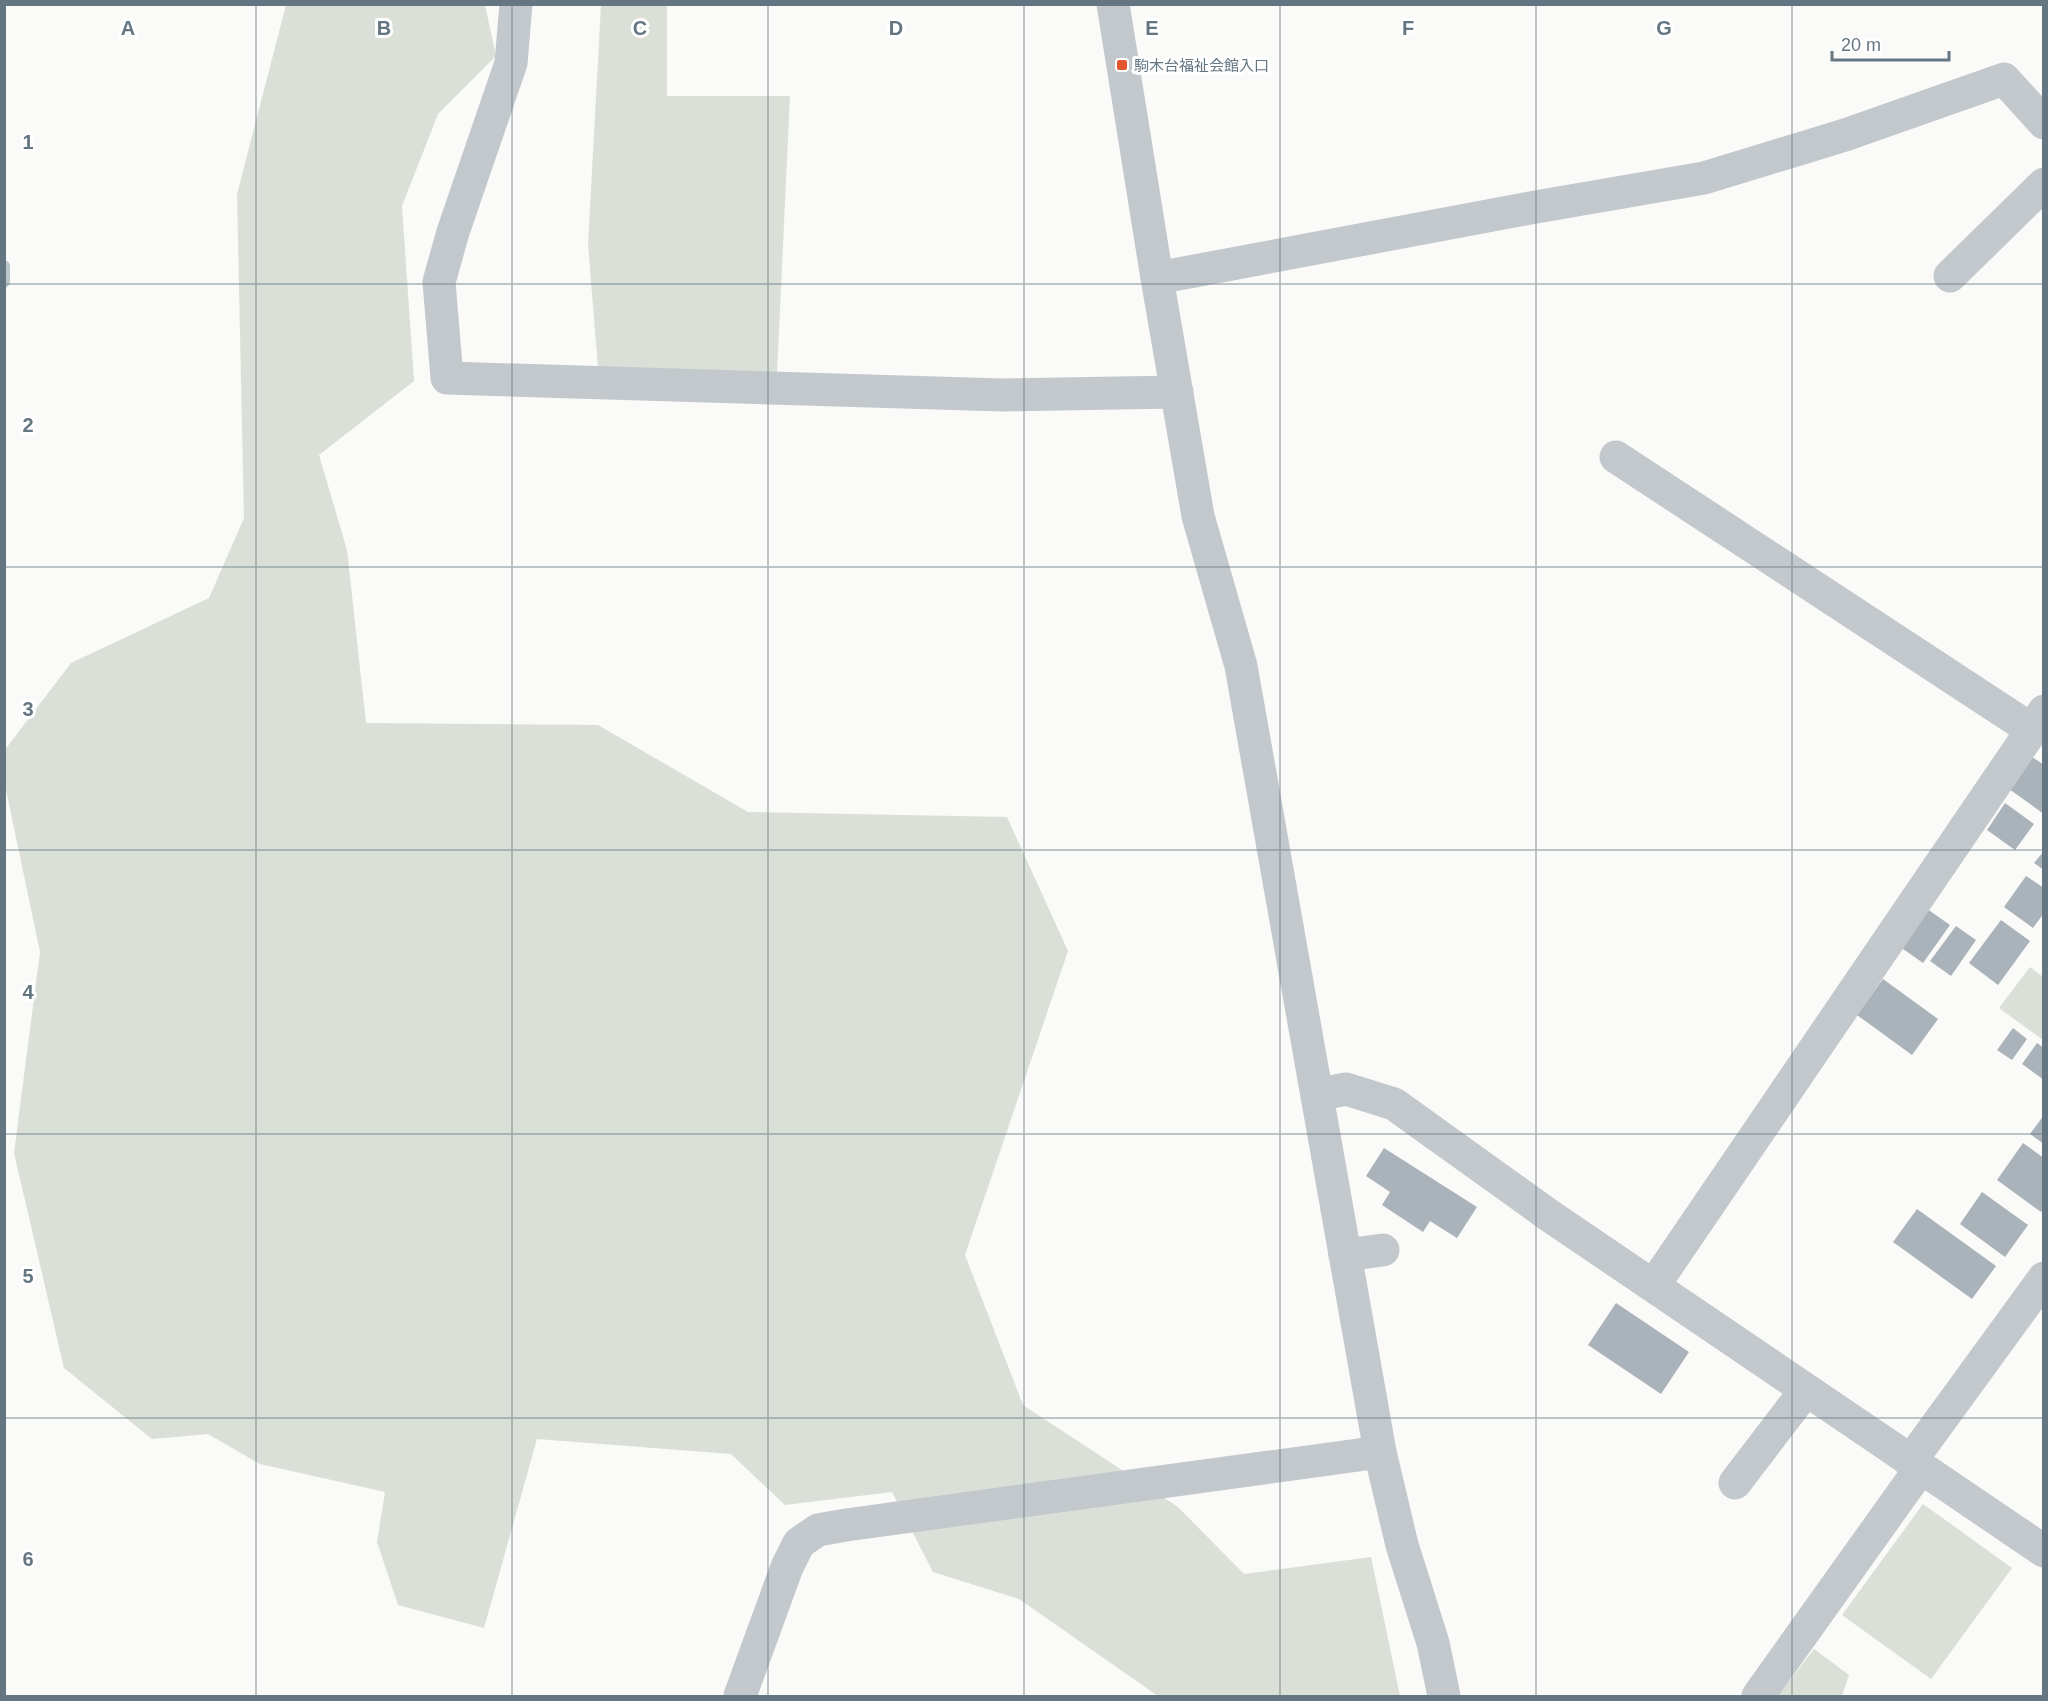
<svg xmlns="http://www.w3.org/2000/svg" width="2048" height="1701" font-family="Arial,'Noto Sans JP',sans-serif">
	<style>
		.green { fill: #dadfd7 }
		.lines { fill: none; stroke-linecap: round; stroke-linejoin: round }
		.stream { stroke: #bbc7cb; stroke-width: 12 }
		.building { fill: #aab3b9 }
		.minor { stroke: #c3c8cc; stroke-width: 33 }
		.grid { fill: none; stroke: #657683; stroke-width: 1.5; stroke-opacity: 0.55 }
		.poi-dot { fill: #e4572e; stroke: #fff; stroke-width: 2 }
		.labels { text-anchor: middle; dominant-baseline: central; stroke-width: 6; stroke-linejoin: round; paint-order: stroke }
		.poi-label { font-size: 15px; fill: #657683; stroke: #fff; text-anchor: start }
		.grid-label { font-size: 20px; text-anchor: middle; font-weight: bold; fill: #657683; stroke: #fff; stroke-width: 6; stroke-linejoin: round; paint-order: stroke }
	</style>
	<rect width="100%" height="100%" fill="#fafaf8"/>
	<g class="green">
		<path d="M286,5H485L496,56L438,114L402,206L414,381L319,455L347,550L366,723L598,725L748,812L1007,817L1068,951L965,1255L1023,1405L1178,1507L1244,1574L1371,1557L1400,1696H1158L1019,1599L933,1572L892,1492L785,1505L731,1454L537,1439L484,1628L398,1605L377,1542L385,1492L260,1464L208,1434L152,1439L64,1368L14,1153L40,952L5,785L4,751L71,663L209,598L244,518L237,194Z"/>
		<path d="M601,5H667V96H790L777,373L598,368L588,244Z"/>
		<path d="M2030,967L2043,977V1040L1999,1008Z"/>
		<path d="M1923,1504L2012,1568L1931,1679L1842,1615Z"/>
		<path d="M1814,1649L1849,1675L1842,1696H1778Z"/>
	</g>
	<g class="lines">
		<path class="stream" d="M4,266V282"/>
	</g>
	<g class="building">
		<path d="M2032,757L2044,765V814L2009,789Z"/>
		<path d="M2005,803L2034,824L2015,850L1987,830Z"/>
		<path d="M2044,851V870L2034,863Z"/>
		<path d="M2026,876L2044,888V913L2033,928L2004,907Z"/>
		<path d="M1923,906L1950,925L1923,963L1896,944Z"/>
		<path d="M2001,920L2030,941L1998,985L1969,963Z"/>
		<path d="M1956,926L1976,940L1951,976L1930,961Z"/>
		<path d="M1883,979L1938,1019L1912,1055L1857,1015Z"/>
		<path d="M2013,1028L2027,1039L2012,1060L1997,1050Z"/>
		<path d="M2037,1043L2044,1048V1080L2022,1064Z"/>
		<path d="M2044,1115V1144L2030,1134Z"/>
		<path d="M2023,1143L2044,1158V1208L2041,1212L1997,1180Z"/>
		<path d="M1384,1148L1477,1207L1457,1238L1430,1221L1423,1232L1382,1205L1390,1192L1366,1176Z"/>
		<path d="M1982,1192L2028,1225L2005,1257L1960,1224Z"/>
		<path d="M1917,1209L1996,1266L1972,1299L1893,1242Z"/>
		<path d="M1616,1303L1689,1352L1661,1394L1588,1345Z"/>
	</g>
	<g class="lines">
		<g class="minor">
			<path d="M516,4L511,63L453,232L439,282L447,378L1002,395L1177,392"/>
			<path d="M1113,4L1157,278L1198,516L1241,666L1380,1452L1402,1545L1433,1643L1444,1696"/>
			<path d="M1950,276L2044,184"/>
			<path d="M1157,278L1530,208L1704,178L1845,135L2004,79L2044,123"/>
			<path d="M1616,457L2032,730"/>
			<path d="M1317,1095L1346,1089L1394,1104L1550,1216L2044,1551"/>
			<path d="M1345,1255L1383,1250"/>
			<path d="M1654,1285L2032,730L2044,711"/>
			<path d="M1910,1462L2044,1278"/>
			<path d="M1735,1483L1806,1390"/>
			<path d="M740,1696L787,1567L799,1543L818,1530L846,1525L1380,1452"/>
			<path d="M1758,1696L1920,1469"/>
		</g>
	</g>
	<path class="grid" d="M256,4V1696M512,4V1696M768,4V1696M1024,4V1696M1280,4V1696M1536,4V1696M1792,4V1696M4,284H2044M4,567H2044M4,850H2044M4,1134H2044M4,1418H2044"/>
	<rect class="poi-dot" x="1116" y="59" width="12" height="12" rx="3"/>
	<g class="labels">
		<g class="poi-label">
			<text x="1134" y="65">駒木台福祉会館入口</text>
		</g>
	</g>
	<g class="grid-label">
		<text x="128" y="35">A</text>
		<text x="384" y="35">B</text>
		<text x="640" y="35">C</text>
		<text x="896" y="35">D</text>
		<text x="1152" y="35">E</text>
		<text x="1408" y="35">F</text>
		<text x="1664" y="35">G</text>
		<text x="28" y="149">1</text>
		<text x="28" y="432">2</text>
		<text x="28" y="716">3</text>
		<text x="28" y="999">4</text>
		<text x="28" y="1283">5</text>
		<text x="28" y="1566">6</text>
	</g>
	<rect width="2048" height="1701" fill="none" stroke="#657683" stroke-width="12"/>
	<path d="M1832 51v9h117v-9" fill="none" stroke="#657683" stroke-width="3"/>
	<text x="1841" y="51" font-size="18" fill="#657683" stroke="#ffffff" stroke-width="4.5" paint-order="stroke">20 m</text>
</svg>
